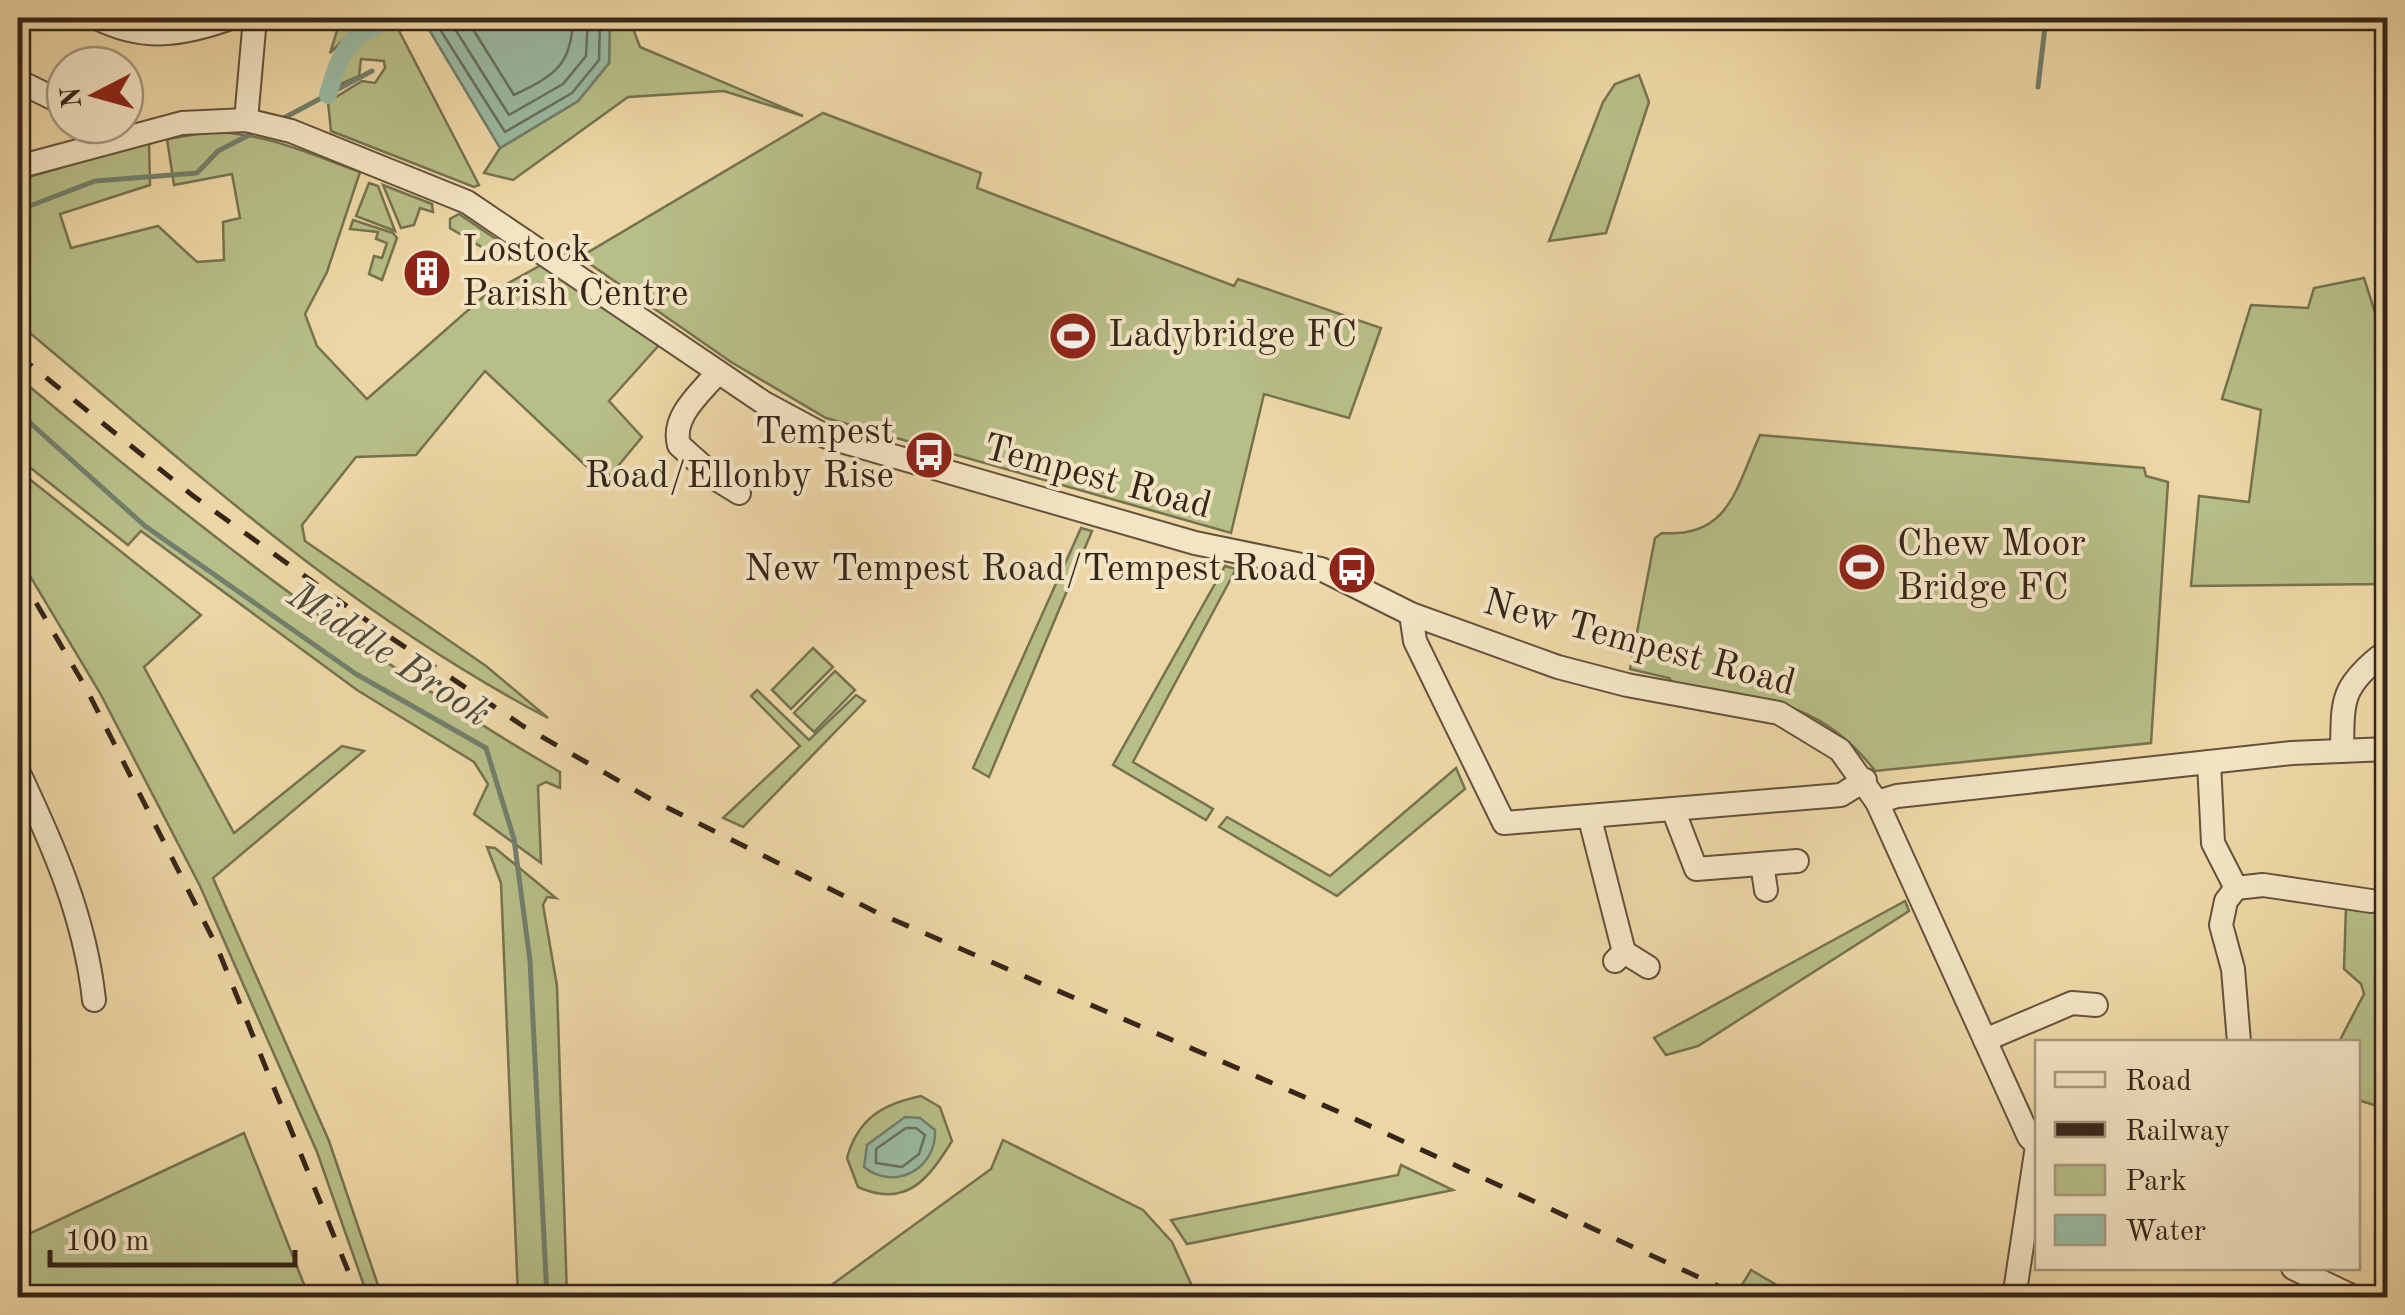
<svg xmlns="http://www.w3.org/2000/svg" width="2405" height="1315" font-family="'Old Standard TT',serif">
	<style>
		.green { fill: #b7be87; stroke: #767250; stroke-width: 2.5 }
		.water { fill: #9abaa3; stroke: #727f6c; stroke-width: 2.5 }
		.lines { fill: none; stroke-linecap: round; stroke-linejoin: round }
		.shore { stroke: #68705e; stroke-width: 2.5 }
		.stream { stroke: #727f6c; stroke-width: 5 }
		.canal { stroke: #9abaa3; stroke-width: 18 }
		.minor-casing { stroke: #64523d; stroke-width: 26 }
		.minor { stroke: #f3e4c4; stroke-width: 22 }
		.rail { stroke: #36261a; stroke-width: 5; stroke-dasharray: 18 18; stroke-linecap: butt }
		.labels { text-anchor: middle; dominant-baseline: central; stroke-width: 8; stroke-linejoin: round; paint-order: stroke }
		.poi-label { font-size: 38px; fill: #36261a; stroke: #f3e4c4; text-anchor: start }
		.street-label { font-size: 38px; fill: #36261a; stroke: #f3e4c4 }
		.water-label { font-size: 40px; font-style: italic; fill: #4f4b3c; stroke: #f3e4c4 }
	</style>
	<rect width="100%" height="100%" fill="#edd6a5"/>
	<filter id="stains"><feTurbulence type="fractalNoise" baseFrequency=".002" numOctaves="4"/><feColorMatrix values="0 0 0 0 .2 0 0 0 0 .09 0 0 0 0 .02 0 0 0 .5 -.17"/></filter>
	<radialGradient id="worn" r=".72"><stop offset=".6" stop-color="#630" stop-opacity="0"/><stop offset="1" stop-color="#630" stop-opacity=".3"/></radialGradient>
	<g class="green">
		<path d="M341,18H366L330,53Z"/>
		<path d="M610,18H629L640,47L803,116L724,91L628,97L513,180L484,173L500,148L578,101L609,63Z"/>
		<path d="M396,25L479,185L474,187L331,131L328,102L362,81L375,83L385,68L384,61L361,59L359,76L336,86C351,45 355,39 396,25Z"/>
		<path d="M1639,75L1649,102L1606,233L1549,241L1603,102L1615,84Z"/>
		<path d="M823,113L981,173L977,188L1234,286L1238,279L1381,328L1349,418L1264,394L1231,533L826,418L731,362L580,257Z"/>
		<path d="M210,132C263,132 310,154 360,172L327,272L305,314L317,346L367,399L483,297L543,264L660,344L609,401L642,437L604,483L485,371L416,455L356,457L302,525L305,541L486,666L548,718C345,611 192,468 18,323V180L149,142L150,185L60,214L71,248L158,226L197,262L224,260L223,222L240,218L232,174L174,185L167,139Z"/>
		<path d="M369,183L378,186L395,231L356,216Z"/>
		<path d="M383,185L432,204L433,212L420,208L414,225L401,228Z"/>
		<path d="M459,214L518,254L508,263L450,228V219Z"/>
		<path d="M353,220L393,233L397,238L382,280L369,274L374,256L382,258L387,243L376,239L378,232L350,229Z"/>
		<path d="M2364,278L2387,350V584L2191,586L2199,496L2249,502L2261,410L2222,399L2251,305L2308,308L2314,288Z"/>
		<path d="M18,377C190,521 365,659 560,772V788L546,782L538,786L541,863L474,814L488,784L474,762L357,690L141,531L128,545L18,458Z"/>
		<path d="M1760,435L2144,468L2146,476L2168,482L2151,743L1875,771C1819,698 1760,699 1675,686L1669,678L1630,669L1655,538L1662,533C1730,538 1736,487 1760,435Z"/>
		<path d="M18,470L201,615L144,667L234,833L342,746L364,751L213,878L329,1141L382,1297H368L317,1152L200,886L100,693L18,556Z"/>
		<path d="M1081,528L1092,531L989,777L973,768Z"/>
		<path d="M1225,566L1236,569L1133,762L1213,809L1206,820L1113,765Z"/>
		<path d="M813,648L833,667L791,709L772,690Z"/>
		<path d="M835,671L855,690L814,732L794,713Z"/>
		<path d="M757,690L809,740L856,695L865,701L743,827L723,818L800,746L751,696Z"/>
		<path d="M1456,768L1465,789L1337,896L1219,827L1227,817L1330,876Z"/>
		<path d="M487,847L495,848L556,898L547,897L543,905L557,986L567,1297H518L501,883Z"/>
		<path d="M1905,901L1909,911L1698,1046L1666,1055L1654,1038Z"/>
		<path d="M2346,906L2373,910L2387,935V1109L2358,1100V1042H2339L2364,994L2361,984L2344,969Z"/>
		<path d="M921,1096L940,1107L952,1141C929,1178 907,1209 858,1187L847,1158C858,1118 883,1104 921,1096Z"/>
		<path d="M244,1133L309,1297H18V1239Z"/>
		<path d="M1003,1140L1143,1210L1172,1242L1197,1297H815L991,1169Z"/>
		<path d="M1401,1165L1453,1190L1187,1244L1171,1220L1398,1175Z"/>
		<path d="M1751,1270L1797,1297H1758L1740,1288Z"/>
	</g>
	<g class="water">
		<path d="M435,18H610L609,63L578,101L500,148L428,28Z"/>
		<path d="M905,1117L920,1118L935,1130C937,1168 895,1192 864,1167L867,1145Z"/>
	</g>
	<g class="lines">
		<g class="shore">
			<path d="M442,18L441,31L505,132L572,93L599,60L600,18"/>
			<path d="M455,18V29L509,115L563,84L586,56L588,18"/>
			<path d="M470,18L471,26L514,95C556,75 572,64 573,18"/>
			<path d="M906,1128H916L925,1135L919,1154L902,1167L876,1163V1149Z"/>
		</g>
		<g class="stream">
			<path d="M2038,87L2046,18"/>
			<path d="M280,120L372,71"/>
			<path d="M19,210L95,181L197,173L218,151L257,131"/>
			<path d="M18,243L25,223L18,209"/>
			<path d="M18,412L145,526L356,674L486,748L514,839L530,961L547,1298"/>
		</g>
		<path class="canal" d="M328,95C341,49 349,35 393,18"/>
		<g class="minor-casing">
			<g id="minor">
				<path d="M97,18C144,42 183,35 231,18"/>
				<path d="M18,81L65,104"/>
				<path d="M246,120L255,18"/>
				<path d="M18,167L182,123L246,120L291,131L467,202L764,403L827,437L1195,543L1321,569L1411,614L1558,667L1627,685L1779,713L1840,750L1877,802L2029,1137L2038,1146"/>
				<path d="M718,372C701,393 671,416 679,445L718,480L739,493"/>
				<path d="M1411,614L1415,641L1504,823L1841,795L1865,780"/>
				<path d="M2342,751C2343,702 2340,689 2379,657"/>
				<path d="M2209,762L2213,843L2236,888"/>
				<path d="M18,771C53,845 85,917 94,1000"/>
				<path d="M1877,802L1897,796L2292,753L2388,749"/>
				<path d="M1674,812L1696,869L1797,861"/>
				<path d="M1590,819L1624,952"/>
				<path d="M1762,864L1766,890"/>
				<path d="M1615,961L1624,952L1648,967"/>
				<path d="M1985,1040L2072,1003L2096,1005"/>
				<path d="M2239,1042L2233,969L2221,925L2226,901L2236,888L2263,885L2371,901"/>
				<path d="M2293,1268L2356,1298"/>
				<path d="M2014,1298L2037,1146"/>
			</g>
		</g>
		<use href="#minor" class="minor"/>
		<g class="rail">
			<path d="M18,355L192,495L387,635L523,726L654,801L880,914L1346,1115L1744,1298"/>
			<path d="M18,572L86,688L217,947L359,1298"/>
		</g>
	</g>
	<defs>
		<g id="building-disc" transform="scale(2.5)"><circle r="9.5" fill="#8f2418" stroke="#f3e4c4"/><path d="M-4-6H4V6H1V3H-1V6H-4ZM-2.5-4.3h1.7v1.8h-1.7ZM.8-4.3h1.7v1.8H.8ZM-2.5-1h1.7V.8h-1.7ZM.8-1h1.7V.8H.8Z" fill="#fff"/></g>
		<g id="stadium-disc" transform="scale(2.5)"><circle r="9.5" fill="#8f2418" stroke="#f3e4c4"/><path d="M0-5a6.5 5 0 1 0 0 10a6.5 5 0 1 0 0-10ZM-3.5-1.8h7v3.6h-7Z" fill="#fff"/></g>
		<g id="bus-disc" transform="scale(2.5)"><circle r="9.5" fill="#8f2418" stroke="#f3e4c4"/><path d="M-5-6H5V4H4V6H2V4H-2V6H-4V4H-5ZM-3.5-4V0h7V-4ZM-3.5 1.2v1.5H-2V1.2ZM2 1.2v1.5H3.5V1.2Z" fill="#fff"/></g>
	</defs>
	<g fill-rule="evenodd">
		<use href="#building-disc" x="427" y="273"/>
		<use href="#stadium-disc" x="1073" y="336"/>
		<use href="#bus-disc" x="929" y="455"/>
		<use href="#stadium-disc" x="1862" y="567"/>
		<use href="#bus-disc" x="1352" y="570"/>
	</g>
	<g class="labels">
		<g class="poi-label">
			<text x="462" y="251">Lostock<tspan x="462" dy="44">Parish Centre</tspan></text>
			<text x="1108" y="336">Ladybridge FC</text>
			<text x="894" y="433" text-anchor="end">Tempest<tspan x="894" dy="44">Road/Ellonby Rise</tspan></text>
			<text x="1897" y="545">Chew Moor<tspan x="1897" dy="44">Bridge FC</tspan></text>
			<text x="1317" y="570" text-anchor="end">New Tempest Road/Tempest Road</text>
		</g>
		<g class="street-label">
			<text transform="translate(1097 478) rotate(15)">Tempest Road</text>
			<text transform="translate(1639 644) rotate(15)">New Tempest Road</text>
		</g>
		<g class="water-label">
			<text transform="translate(388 656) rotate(33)">Middle Brook</text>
		</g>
	</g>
	<rect width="2405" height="1315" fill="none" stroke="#edd6a5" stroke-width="60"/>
	<rect x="20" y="20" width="2365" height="1275" fill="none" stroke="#36261a" stroke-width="5"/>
	<rect x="30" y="30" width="2345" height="1255" fill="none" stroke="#36261a" stroke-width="2.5"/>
	<rect x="2035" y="1040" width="325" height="230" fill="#f3e4c4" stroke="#a79880" stroke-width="2.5"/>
	<rect x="2055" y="1072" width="50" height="15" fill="#f3e4c4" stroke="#a79880" stroke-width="2.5"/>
	<text x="2125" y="1090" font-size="30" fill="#36261a">Road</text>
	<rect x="2055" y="1122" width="50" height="15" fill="#36261a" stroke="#a79880" stroke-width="2.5"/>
	<text x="2125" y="1140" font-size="30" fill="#36261a">Railway</text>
	<rect x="2055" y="1165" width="50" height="30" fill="#b7be87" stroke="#a79880" stroke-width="2.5"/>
	<text x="2125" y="1190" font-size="30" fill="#36261a">Park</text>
	<rect x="2055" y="1215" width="50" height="30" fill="#9abaa3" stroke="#a79880" stroke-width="2.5"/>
	<text x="2125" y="1240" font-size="30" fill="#36261a">Water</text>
	<g transform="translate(95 95) rotate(264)"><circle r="48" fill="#f3e4c4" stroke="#a79880" stroke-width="2.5"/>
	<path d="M0-8L18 38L0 25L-18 38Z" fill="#8f2418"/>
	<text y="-15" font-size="28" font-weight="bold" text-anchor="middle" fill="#36261a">N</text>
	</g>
	<path d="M50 1250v15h245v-15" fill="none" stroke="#36261a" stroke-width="5"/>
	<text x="65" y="1250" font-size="30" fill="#36261a" stroke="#f3e4c4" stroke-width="8" paint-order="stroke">100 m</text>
	<rect width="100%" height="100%" filter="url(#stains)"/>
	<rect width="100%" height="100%" fill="url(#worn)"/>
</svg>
